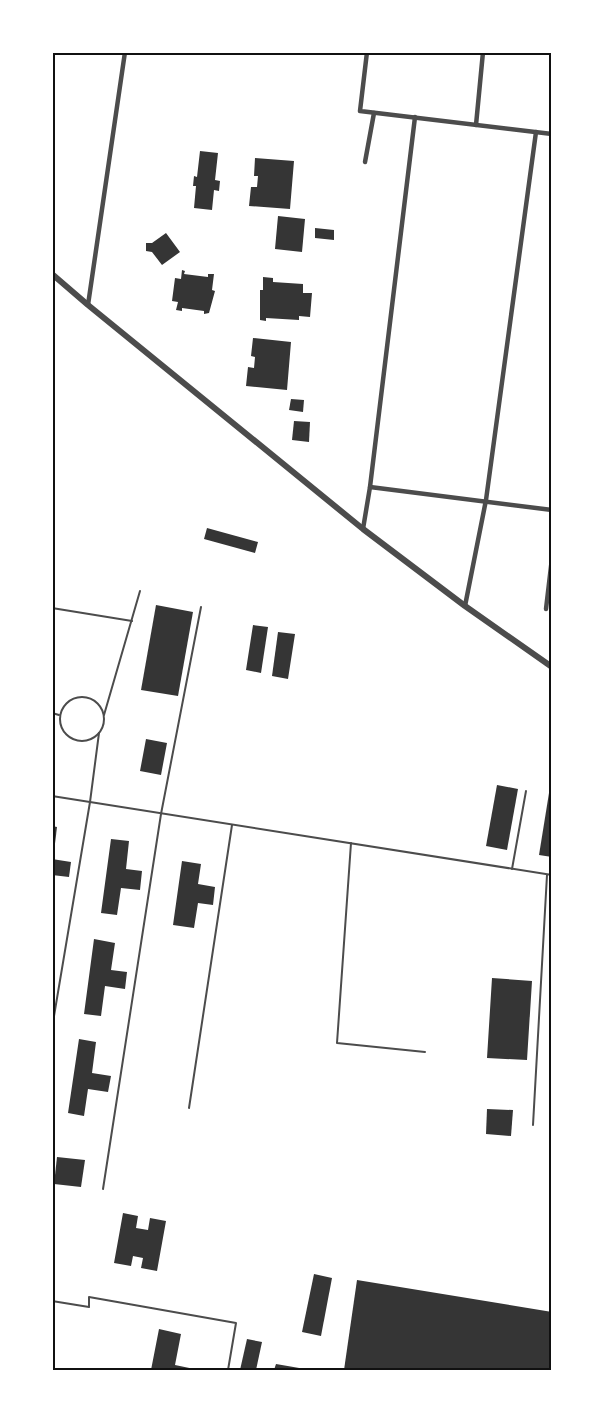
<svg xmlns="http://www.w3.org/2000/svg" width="604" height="1423" font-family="Karla,sans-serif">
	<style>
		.building { fill: #353535 }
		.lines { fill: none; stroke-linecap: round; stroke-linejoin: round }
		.service { stroke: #4c4c4c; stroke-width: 2 }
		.minor { stroke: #4c4c4c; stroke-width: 4.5 }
		.tertiary { stroke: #4c4c4c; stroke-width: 6 }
		.neatline { fill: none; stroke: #111; stroke-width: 2 }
	</style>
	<rect width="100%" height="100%" fill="#fff"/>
	<g class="building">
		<path d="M200,151L218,153L215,180L220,181L219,191L214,190L212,210L194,208L196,186H193L194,176L197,177Z"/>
		<path d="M255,158L294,161L290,209L249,206L251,187H257L258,176H254Z"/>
		<path d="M278,216L305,219L302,252L275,249Z"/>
		<path d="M315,228L334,230V240L315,238Z"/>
		<path d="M166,233L180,252L162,265L152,252L146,251V243H152Z"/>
		<path d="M182,270L185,271L184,274L208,277V274H214L212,290L215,291L209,313L204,314V311L182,308V311L176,310L178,302L172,301L175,278L181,279Z"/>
		<path d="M263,277L273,278V282L303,284V293H312L310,317L299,316V320L266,318V321L260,320V290H263Z"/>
		<path d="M253,338L291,342L287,390L246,386L248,367L254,368L255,357L251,356Z"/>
		<path d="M291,399L304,400L303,412L289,410Z"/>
		<path d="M294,421L310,422L309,442L292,440Z"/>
		<path d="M207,528L258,542L255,553L204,539Z"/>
		<path d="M156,605L193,612L178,696L141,690Z"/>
		<path d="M253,625L268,627L261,673L246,670Z"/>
		<path d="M278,632L295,634L288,679L272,676Z"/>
		<path d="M146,739L167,743L161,775L140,771Z"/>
		<path d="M497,785L518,789L507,850L486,846Z"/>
		<path d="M549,793L552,794V857L539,855Z"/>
		<path d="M52,826L57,827L54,852H52Z"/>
		<path d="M111,839L129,841L126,869L142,871L140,890L121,888L117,915L101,913Z"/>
		<path d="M52,859L71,862L69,877L52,875Z"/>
		<path d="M182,861L201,864L198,884L215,887L213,905L198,903L194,928L173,925Z"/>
		<path d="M94,939L115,943L111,970L127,972L125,989L105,986L101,1016L84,1014Z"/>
		<path d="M492,978L532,981L527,1060L487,1058Z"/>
		<path d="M79,1039L96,1042L92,1073L111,1076L108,1092L88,1089L84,1116L68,1113Z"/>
		<path d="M487,1109L513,1110L511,1136L486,1134Z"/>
		<path d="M57,1157L85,1160L81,1187L54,1184Z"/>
		<path d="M123,1213L138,1216L136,1228L148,1230L150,1218L166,1221L157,1271L141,1268L143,1258L133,1256L131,1266L114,1263Z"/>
		<path d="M314,1274L332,1278L321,1336L302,1332Z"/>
		<path d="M357,1280L552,1312V1370H344Z"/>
		<path d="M159,1329L181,1334L175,1365L199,1370H151Z"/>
		<path d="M247,1339L262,1342L256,1370H240Z"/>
		<path d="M276,1364L305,1369V1370H274Z"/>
	</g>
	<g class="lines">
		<g class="service">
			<path d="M52,608L132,621"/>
			<circle cx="82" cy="719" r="22"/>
			<path d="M52,713L59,715"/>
			<path d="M104,715L140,591"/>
			<path d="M52,796L552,875"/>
			<path d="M351,843L337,1043L425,1052"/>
			<path d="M512,869L526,791"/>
			<path d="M52,1028L90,802L99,733"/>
			<path d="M189,1108L232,825"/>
			<path d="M533,1125L547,875"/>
			<path d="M103,1189L161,814L201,607"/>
			<path d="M52,1301L89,1307V1297L236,1323L228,1370"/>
		</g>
		<g class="minor">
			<path d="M367,52L360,111L552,134"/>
			<path d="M476,125L483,52"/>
			<path d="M365,162L374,113"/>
			<path d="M88,305L125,52"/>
			<path d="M370,487L552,510"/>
			<path d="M363,529L370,487L415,117"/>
			<path d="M465,606L486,500L536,132"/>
			<path d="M546,609L552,558"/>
		</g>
		<path class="tertiary" d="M52,274L88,305L363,529L465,606L552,667"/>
	</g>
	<rect width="604" height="1423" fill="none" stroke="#ffffff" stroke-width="108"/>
	<rect x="54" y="54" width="496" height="1315" class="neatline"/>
</svg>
